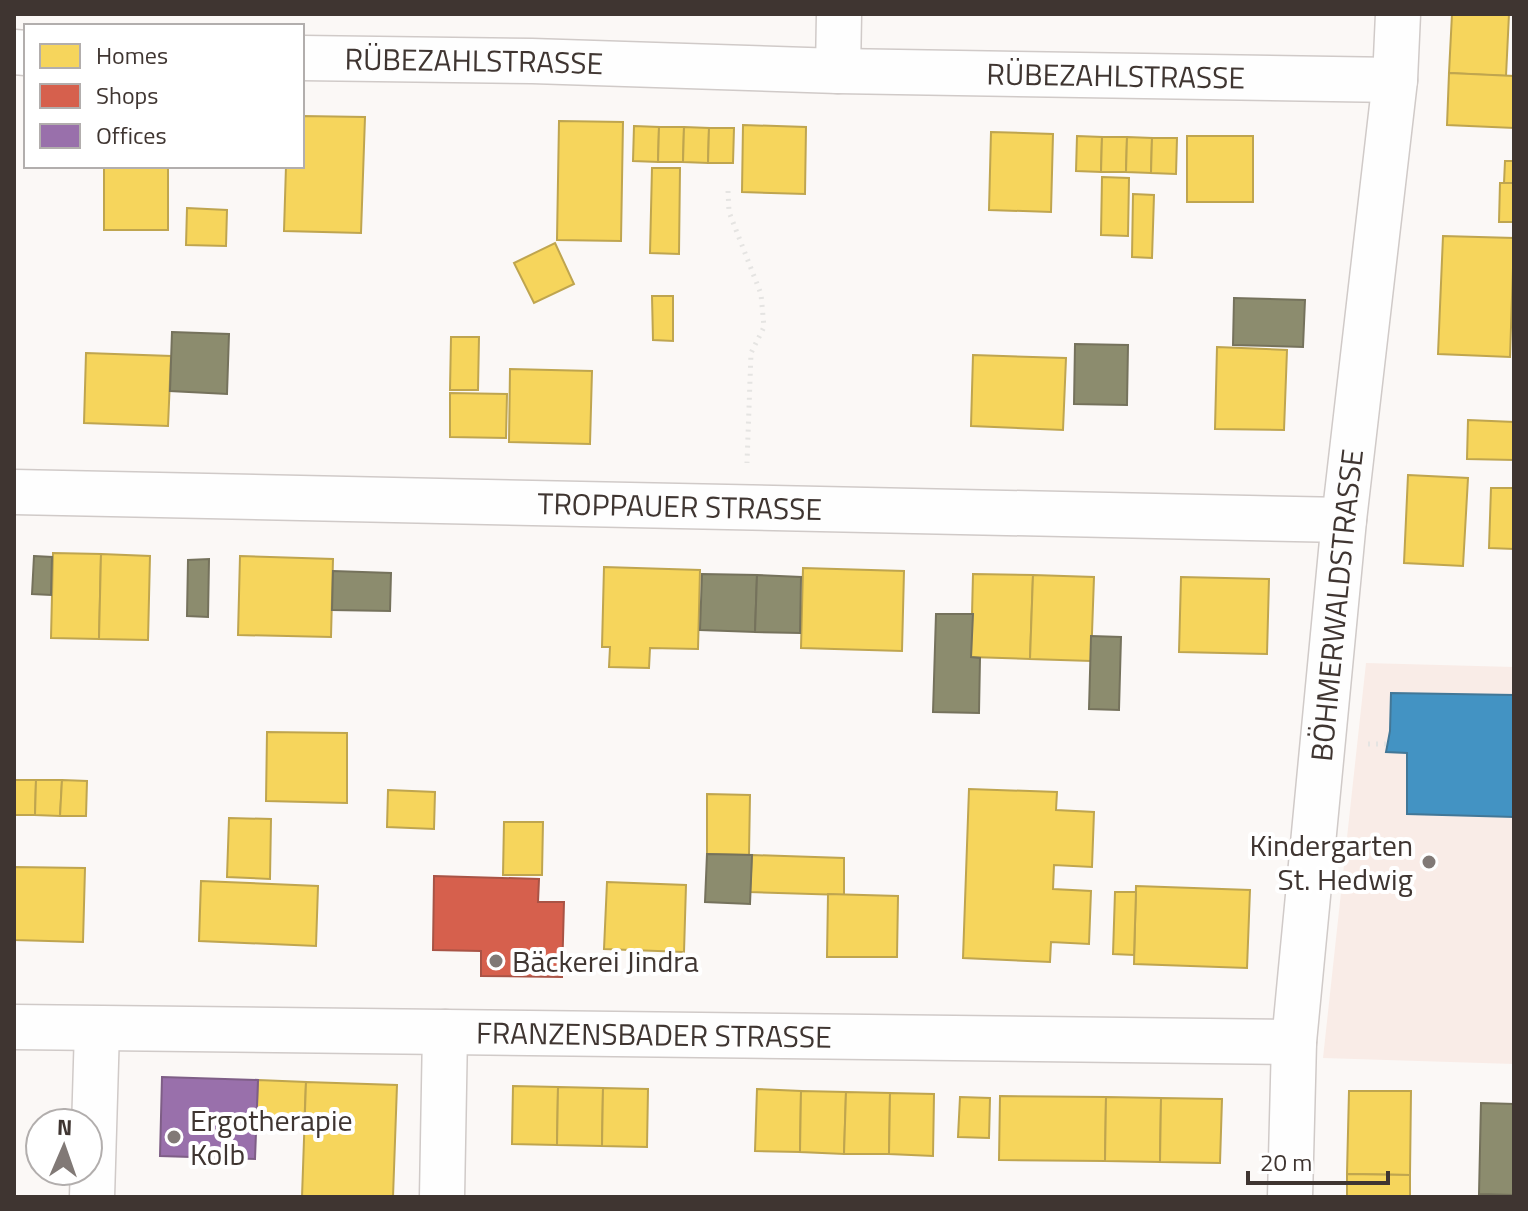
<svg xmlns="http://www.w3.org/2000/svg" width="1528" height="1211" font-family="'Titillium Web',sans-serif">
	<style>
		.built { fill: #f9ece7 }
		.homes { fill: #f6d55c; stroke: #bfa54f; stroke-width: 2 }
		.shops { fill: #d6604d; stroke: #a95345; stroke-width: 2 }
		.offices { fill: #9970ab; stroke: #7e5e86; stroke-width: 2 }
		.schools { fill: #4393c3; stroke: #427797; stroke-width: 2 }
		.industry { fill: #8c8c6e; stroke: #75725c; stroke-width: 2 }
		.lines { fill: none; stroke-linecap: round; stroke-linejoin: round }
		.street-casing { stroke: #d0cac8; stroke-width: 47 }
		.path { stroke: #e5e4e2; stroke-width: 5; stroke-dasharray: 2 6; stroke-linecap: butt }
		.street { stroke: #fefefe; stroke-width: 44 }
		.poi-dot { fill: #817976; stroke: #fff; stroke-width: 3 }
		.labels { text-anchor: middle; dominant-baseline: central; stroke-width: 8; stroke-linejoin: round; paint-order: stroke }
		.street-label { font-size: 30px; fill: #3f3531; stroke: #fff }
		.poi-label { font-size: 30px; fill: #3f3531; stroke: #fff; text-anchor: start }
	</style>
	<rect width="100%" height="100%" fill="#fbf8f6"/>
	<path class="built" d="M1366,663L1514,667V1064L1323,1058Z"/>
	<g class="homes">
		<path d="M1452,14H1509L1506,76L1449,73Z"/>
		<path d="M1449,73L1514,76V128L1447,125Z"/>
		<path d="M302,116L365,117L361,233L284,231L286,166H302Z"/>
		<path d="M559,121L623,122L621,241L557,240Z"/>
		<path d="M743,125L806,127L805,194L742,192Z"/>
		<path d="M634,126L659,127L658,162L633,161Z"/>
		<path d="M659,127H684L683,162H658Z"/>
		<path d="M684,127L709,128L708,163L683,162Z"/>
		<path d="M709,128H734L733,163H708Z"/>
		<path d="M991,132L1053,134L1051,212L989,210Z"/>
		<path d="M1077,136L1102,137L1101,172L1076,171Z"/>
		<rect x="1187" y="136" width="66" height="66"/>
		<path d="M1102,137H1127L1126,172H1101Z"/>
		<path d="M1127,137L1152,138L1151,173L1126,172Z"/>
		<path d="M1152,138H1177L1176,174L1151,173Z"/>
		<path d="M1505,161H1514V183H1504Z"/>
		<rect x="104" y="166" width="64" height="64"/>
		<path d="M652,168H680L679,254L650,253Z"/>
		<path d="M1102,177L1129,178L1128,236L1101,235Z"/>
		<path d="M1500,183H1514V222H1499Z"/>
		<path d="M1133,194L1154,195L1152,258L1132,257Z"/>
		<path d="M187,208L227,210L226,246L186,245Z"/>
		<path d="M1443,236L1514,238L1510,357L1438,354Z"/>
		<path d="M555,243L574,284L534,303L514,263Z"/>
		<path d="M652,296H673V341L653,340Z"/>
		<path d="M451,337H479L478,390H450Z"/>
		<path d="M1217,347L1287,350L1284,430L1215,429Z"/>
		<path d="M86,353L171,356L168,426L84,423Z"/>
		<path d="M973,355L1066,358L1063,430L971,426Z"/>
		<path d="M510,369L592,371L590,444L509,442Z"/>
		<path d="M450,393L507,394L506,438L450,437Z"/>
		<path d="M1468,420L1514,422V460L1467,459Z"/>
		<path d="M1408,475L1468,478L1463,566L1404,563Z"/>
		<path d="M1491,488H1514V549L1489,548Z"/>
		<path d="M53,553L101,554L99,639L51,638Z"/>
		<path d="M101,554L150,556L148,640L99,639Z"/>
		<path d="M240,556L333,559L331,637L238,635Z"/>
		<path d="M604,567L700,570L698,649L650,648L649,668L609,667L610,647H602Z"/>
		<path d="M803,568L904,571L902,651L801,648Z"/>
		<path d="M973,574L1033,575L1030,659L971,657Z"/>
		<path d="M1033,575L1094,577L1091,661L1030,659Z"/>
		<path d="M1181,577L1269,579L1267,654L1179,652Z"/>
		<path d="M267,732L347,733V803L266,801Z"/>
		<path d="M14,780H36L35,815H14Z"/>
		<path d="M36,780H62L60,816L35,815Z"/>
		<path d="M62,780L87,781L86,816H60Z"/>
		<path d="M969,789L1057,792L1056,810L1094,812L1092,867L1054,865L1053,889L1091,891L1089,944L1051,942L1050,962L963,958Z"/>
		<path d="M388,790L435,792L434,829L387,827Z"/>
		<path d="M707,794L750,795L749,855L707,854Z"/>
		<path d="M229,818L271,819L270,879L227,877Z"/>
		<path d="M504,822H543L542,875H503Z"/>
		<path d="M752,855L844,858V895L750,892Z"/>
		<path d="M14,867L85,868L83,942L14,940Z"/>
		<path d="M201,881L318,886L316,946L199,941Z"/>
		<path d="M607,882L686,885L684,952L604,949Z"/>
		<path d="M1136,886L1250,890L1247,968L1134,964Z"/>
		<path d="M1115,892H1136L1134,955L1113,954Z"/>
		<path d="M828,894L898,896L897,957H827Z"/>
		<path d="M258,1080L306,1082L304,1130L256,1128Z"/>
		<path d="M306,1082L397,1085L393,1197H302Z"/>
		<path d="M513,1086L558,1087L557,1145L512,1144Z"/>
		<path d="M558,1087L603,1088L602,1146L557,1145Z"/>
		<path d="M603,1088L648,1089L647,1147L602,1146Z"/>
		<path d="M757,1089L801,1091L800,1152L755,1151Z"/>
		<path d="M801,1091L846,1092L844,1154L800,1152Z"/>
		<path d="M1349,1091H1411L1410,1175L1347,1174Z"/>
		<path d="M846,1092L890,1093L889,1154H844Z"/>
		<path d="M890,1093L934,1094L933,1156L889,1154Z"/>
		<path d="M1000,1096L1106,1097L1105,1161L999,1160Z"/>
		<path d="M960,1097L990,1098L989,1138L958,1137Z"/>
		<path d="M1106,1097L1161,1098L1160,1162L1105,1161Z"/>
		<path d="M1161,1098L1222,1099L1220,1163L1160,1162Z"/>
		<path d="M1347,1174L1410,1175V1197H1347Z"/>
	</g>
	<path class="shops" d="M434,876L539,879L538,902H564L562,977L481,976V951L433,950Z"/>
	<path class="offices" d="M162,1077L258,1080L255,1159L160,1156Z"/>
	<path class="schools" d="M1391,693L1514,695V817L1407,814V753L1386,752L1390,731Z"/>
	<g class="industry">
		<path d="M1234,298L1305,300L1303,347L1233,345Z"/>
		<path d="M172,332L229,334L227,394L170,391Z"/>
		<path d="M1075,344L1128,345L1127,405L1074,404Z"/>
		<path d="M34,556L52,557L51,595L32,594Z"/>
		<path d="M209,559L208,617L187,616L188,560Z"/>
		<path d="M333,571L391,573L390,611L332,610Z"/>
		<path d="M702,574L757,575L755,632L700,630Z"/>
		<path d="M757,575L801,577L800,633L755,632Z"/>
		<path d="M936,614H973L971,657L980,658L979,713L933,712Z"/>
		<path d="M1091,636L1121,637L1119,710L1089,709Z"/>
		<path d="M707,854L752,855L750,904L705,902Z"/>
		<path d="M1481,1103L1514,1104V1195L1479,1194Z"/>
	</g>
	<g class="lines">
		<g class="street-casing">
			<g id="street">
				<path d="M14,52L26,53"/>
				<path id="s1" d="M302,58L532,61L838,71L1395,80"/>
				<path d="M838,71L839,14"/>
				<path id="s2" d="M14,492L1344,520"/>
				<path id="s3" d="M14,1027L1294,1042"/>
				<path d="M92,1197L97,1029"/>
				<path d="M442,1197L445,1032"/>
				<path id="s4" d="M1290,1197L1294,1042L1344,520L1395,80L1398,14"/>
			</g>
		</g>
		<g class="path">
			<path d="M728,191L729,212L761,294L764,327L751,353L747,463"/>
			<path d="M1368,744H1387"/>
		</g>
		<use href="#street" class="street"/>
	</g>
	<g class="poi-dot">
		<circle cx="1429" cy="862" r="8"/>
		<circle cx="496" cy="961" r="8"/>
		<circle cx="174" cy="1137" r="8"/>
	</g>
	<g class="labels">
		<g class="street-label">
			<text stroke="none"><textPath href="#s1" startOffset="172">RÜBEZAHLSTRASSE</textPath></text>
			<text stroke="none"><textPath href="#s1" startOffset="814">RÜBEZAHLSTRASSE</textPath></text>
			<text stroke="none"><textPath href="#s2" startOffset="666">TROPPAUER STRASSE</textPath></text>
			<text stroke="none"><textPath href="#s4" startOffset="594">BÖHMERWALDSTRASSE</textPath></text>
			<text stroke="none"><textPath href="#s3" startOffset="640">FRANZENSBADER STRASSE</textPath></text>
		</g>
		<g class="poi-label">
			<text x="1413" y="845" text-anchor="end">Kindergarten<tspan x="1413" dy="34">St. Hedwig</tspan></text>
			<text x="512" y="961">Bäckerei Jindra</text>
			<text x="190" y="1120">Ergotherapie<tspan x="190" dy="34">Kolb</tspan></text>
		</g>
	</g>
	<rect width="1528" height="1211" fill="none" stroke="#3f3531" stroke-width="32"/>
	<rect x="24" y="24" width="280" height="144" fill="#ffffff" stroke="#b2aead" stroke-width="2"/>
	<rect x="40" y="44" width="40" height="24" fill="#f6d55c" stroke="#b2aead" stroke-width="2"/>
	<text x="96" y="64" font-size="24" fill="#3f3531">Homes</text>
	<rect x="40" y="84" width="40" height="24" fill="#d6604d" stroke="#b2aead" stroke-width="2"/>
	<text x="96" y="104" font-size="24" fill="#3f3531">Shops</text>
	<rect x="40" y="124" width="40" height="24" fill="#9970ab" stroke="#b2aead" stroke-width="2"/>
	<text x="96" y="144" font-size="24" fill="#3f3531">Offices</text>
	<g transform="translate(64 1147) rotate(2)"><circle r="38" fill="#ffffff" stroke="#b2aead" stroke-width="2"/>
	<path d="M0-6L14 30L0 20L-14 30Z" fill="#817976"/>
	<text y="-12" font-size="22" font-weight="bold" text-anchor="middle" fill="#3f3531">N</text>
	</g>
	<path d="M1248 1171v12h140v-12" fill="none" stroke="#3f3531" stroke-width="4"/>
	<text x="1260" y="1171" font-size="24" fill="#3f3531" stroke="#ffffff" stroke-width="6" paint-order="stroke">20 m</text>
</svg>
